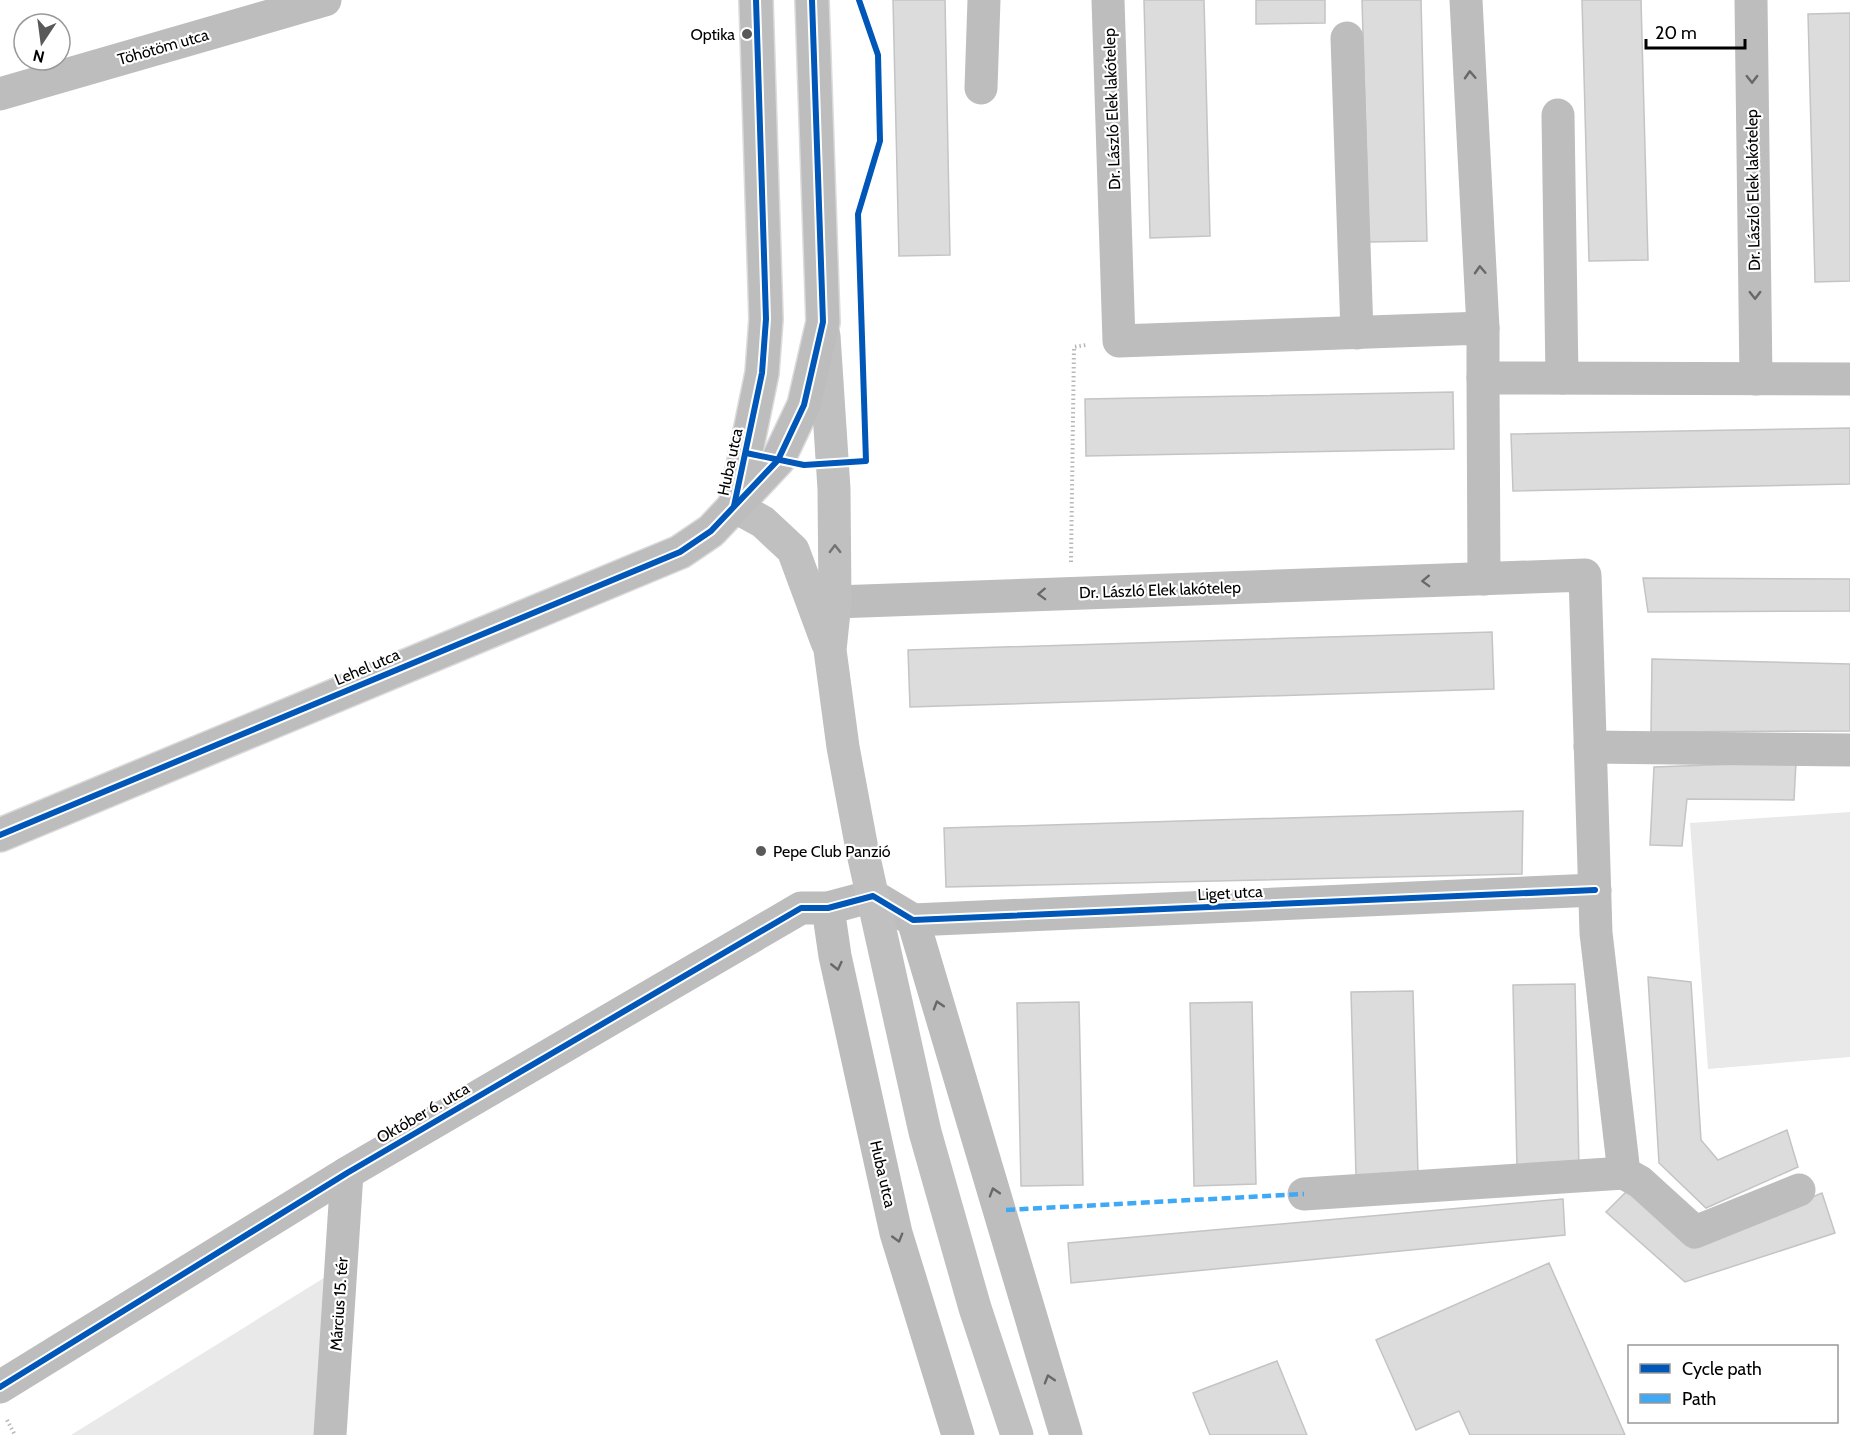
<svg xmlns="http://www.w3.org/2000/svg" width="1850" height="1435" font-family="Cabin,sans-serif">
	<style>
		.green { fill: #e9e9e9 }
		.building { fill: #dcdcdc; stroke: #c4c4c4; stroke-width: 1.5 }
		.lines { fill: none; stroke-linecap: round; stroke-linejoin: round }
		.primary-casing { stroke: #dbdbdb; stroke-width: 36 }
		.path { stroke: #b8b8b8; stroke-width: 4; stroke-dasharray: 1.5 3; stroke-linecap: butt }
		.minor { stroke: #bdbdbd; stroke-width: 33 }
		.secondary { stroke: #c0c0c0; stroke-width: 33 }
		.primary { stroke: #bdbdbd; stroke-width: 33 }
		.quiet { stroke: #3fa9f5; stroke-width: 4.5; stroke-dasharray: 9 4.5; stroke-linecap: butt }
		.cycleway-casing { stroke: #fff; stroke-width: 10 }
		.cycleway { stroke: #0057b8; stroke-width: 6 }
		.oneway { stroke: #686868 }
		.oneway2 { stroke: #737373 }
		.poi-dot { fill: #595959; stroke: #fff; stroke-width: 2 }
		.labels { text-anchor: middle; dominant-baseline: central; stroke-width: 4.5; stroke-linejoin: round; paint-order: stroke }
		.poi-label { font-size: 16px; fill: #000; stroke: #fff; text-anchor: end }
		.street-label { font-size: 16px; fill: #000; stroke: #fff }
	</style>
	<rect width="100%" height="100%" fill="#fff"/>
	<g class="green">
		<path d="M1850,812V1057L1708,1069L1690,823Z"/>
		<path d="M348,1263L327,1435H71Z"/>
	</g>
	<g class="building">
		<path d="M893,0H945L950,255L899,256Z"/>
		<path d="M1144,0H1204L1210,236L1150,238Z"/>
		<path d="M1256,0H1325V23L1256,24Z"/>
		<path d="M1362,0H1421L1427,241L1369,242Z"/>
		<path d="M1582,0H1641L1648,260L1589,261Z"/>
		<path d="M1850,13V281L1815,282L1808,14Z"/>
		<path d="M1453,392L1454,449L1086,456L1085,399Z"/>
		<path d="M1850,428V484L1513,491L1511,434Z"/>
		<path d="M1643,578L1850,579V611L1648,612Z"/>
		<path d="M1492,632L1494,689L910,707L908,650Z"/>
		<path d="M1652,659L1850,664V731L1651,732Z"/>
		<path d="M1796,762L1794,800L1687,799L1682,846L1650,845L1654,767Z"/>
		<path d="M1523,811L1522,874L946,887L944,828Z"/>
		<path d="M1648,977L1691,982L1701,1140L1718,1160L1787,1130L1798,1167L1706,1208L1659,1163Z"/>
		<path d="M1575,984L1579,1167L1517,1168L1513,985Z"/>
		<path d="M1413,991L1418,1174L1356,1175L1351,992Z"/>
		<path d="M1079,1002L1083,1185L1021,1186L1017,1003Z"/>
		<path d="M1252,1002L1256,1184L1194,1186L1190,1003Z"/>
		<path d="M1629,1189L1691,1246L1822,1193L1835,1233L1685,1282L1606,1212Z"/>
		<path d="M1563,1199L1565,1235L1071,1283L1068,1243Z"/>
		<path d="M1549,1263L1625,1435H1470L1459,1411L1416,1430L1376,1340Z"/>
		<path d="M1277,1361L1307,1435H1210L1193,1393Z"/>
	</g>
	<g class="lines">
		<g class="primary-casing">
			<g id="primary">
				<path d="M735,505L762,373L766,319L756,0"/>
				<path d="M0,835L680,552L711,531L778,460L804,405L823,322L812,0"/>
			</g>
		</g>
		<g class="path">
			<path d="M1071,562L1074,347L1086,345"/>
			<path d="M7,1420L15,1435"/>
		</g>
		<g class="minor">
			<path d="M1108,0L1119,341L1483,328V378L1850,379"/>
			<path d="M1466,0L1483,328"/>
			<path d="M1751,0L1756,379"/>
			<path d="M1347,38L1357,333"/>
			<path d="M981,88L984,0"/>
			<path d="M0,94L325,0"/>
			<path d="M1558,115L1562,378"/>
			<path d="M1483,378L1484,579"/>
			<path d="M835,602L1585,575L1596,933L1624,1173L1640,1182L1695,1232L1799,1190"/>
			<path d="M1590,747L1850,750"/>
			<path d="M828,908L835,956L896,1233L958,1435"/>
			<path d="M913,920L1066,1435"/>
			<path d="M1304,1194L1624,1173"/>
			<path d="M0,1387L347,1173L801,908H828L873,896L913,920L1595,890"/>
			<path d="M330,1435L347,1173"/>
		</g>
		<g class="secondary">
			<path d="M824,336L834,489L835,602L830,650L843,747L862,849L925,1132L975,1308L1017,1435"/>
			<path d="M734,506L763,522L793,550L827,642"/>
		</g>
		<use href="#primary" class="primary"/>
		<path class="quiet" d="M1006,1210L1304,1194"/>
		<g class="cycleway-casing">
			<g id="cycleway">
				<path d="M746,453L804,465L866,461L858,214L880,141L878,55L859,0"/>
				<path d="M734,506L762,373L766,319L756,0"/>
				<path d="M0,835L680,552L711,531L778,460L804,405L823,322L812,0"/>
				<path d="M0,1387L347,1173L801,908H828L873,896L913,920L1595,890"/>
			</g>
		</g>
		<use href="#cycleway" class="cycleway"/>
	</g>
	<defs><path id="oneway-chevron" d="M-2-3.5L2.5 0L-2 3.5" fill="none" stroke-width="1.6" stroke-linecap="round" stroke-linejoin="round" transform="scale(1.5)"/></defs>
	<g class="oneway">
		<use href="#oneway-chevron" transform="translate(1470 75) rotate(-93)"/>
		<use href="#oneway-chevron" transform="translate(1752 79) rotate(89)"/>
		<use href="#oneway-chevron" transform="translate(1480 270) rotate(-93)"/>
		<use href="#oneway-chevron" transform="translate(1755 295) rotate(89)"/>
		<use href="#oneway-chevron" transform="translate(1426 581) rotate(178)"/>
		<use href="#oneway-chevron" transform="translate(1042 594) rotate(178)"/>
		<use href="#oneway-chevron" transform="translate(837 966) rotate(77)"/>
		<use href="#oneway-chevron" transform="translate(938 1005) rotate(-107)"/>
		<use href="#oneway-chevron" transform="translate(994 1192) rotate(-107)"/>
		<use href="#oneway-chevron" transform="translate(898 1238) rotate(74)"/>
		<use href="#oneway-chevron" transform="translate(1049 1379) rotate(-107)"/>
	</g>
	<use class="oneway2" href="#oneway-chevron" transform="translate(835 549) rotate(-91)"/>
	<g class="poi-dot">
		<circle cx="747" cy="34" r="6"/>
		<circle cx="761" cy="851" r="6"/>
	</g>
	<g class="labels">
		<g class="poi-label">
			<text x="735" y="34">Optika</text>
			<text x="773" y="851" text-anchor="start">Pepe Club Panzió</text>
		</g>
		<g class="street-label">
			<text transform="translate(163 47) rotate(-16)">Töhötöm utca</text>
			<text transform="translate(1112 109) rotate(-92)">Dr. László Elek lakótelep</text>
			<text transform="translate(1753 190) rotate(-91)">Dr. László Elek lakótelep</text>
			<text transform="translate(730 462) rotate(-78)">Huba utca</text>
			<text transform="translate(1160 590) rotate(-2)">Dr. László Elek lakótelep</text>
			<text transform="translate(367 667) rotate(-23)">Lehel utca</text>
			<text transform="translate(1230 893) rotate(-3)">Liget utca</text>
			<text transform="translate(423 1113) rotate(-30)">Október 6. utca</text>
			<text transform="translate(883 1174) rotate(77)">Huba utca</text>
			<text transform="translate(339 1304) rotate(-86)">Március 15. tér</text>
		</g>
	</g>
	<rect x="1628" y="1345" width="210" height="78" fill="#ffffff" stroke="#999999" stroke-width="1.5"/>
	<rect x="1640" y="1364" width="30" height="9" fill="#0057b8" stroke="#999999" stroke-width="1.5"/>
	<text x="1682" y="1375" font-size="18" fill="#000000">Cycle path</text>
	<rect x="1640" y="1394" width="30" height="9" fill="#3fa9f5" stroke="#999999" stroke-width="1.5"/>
	<text x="1682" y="1405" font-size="18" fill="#000000">Path</text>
	<g transform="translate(42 42) rotate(193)"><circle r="28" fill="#ffffff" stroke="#999999" stroke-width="1.5"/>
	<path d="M0-4.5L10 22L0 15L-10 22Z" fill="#595959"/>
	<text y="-9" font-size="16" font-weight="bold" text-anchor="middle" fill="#000000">N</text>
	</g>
	<path d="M1646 39v9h99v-9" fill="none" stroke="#000000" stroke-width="3"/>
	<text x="1655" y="39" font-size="18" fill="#000000" stroke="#ffffff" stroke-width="4.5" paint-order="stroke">20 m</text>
</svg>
